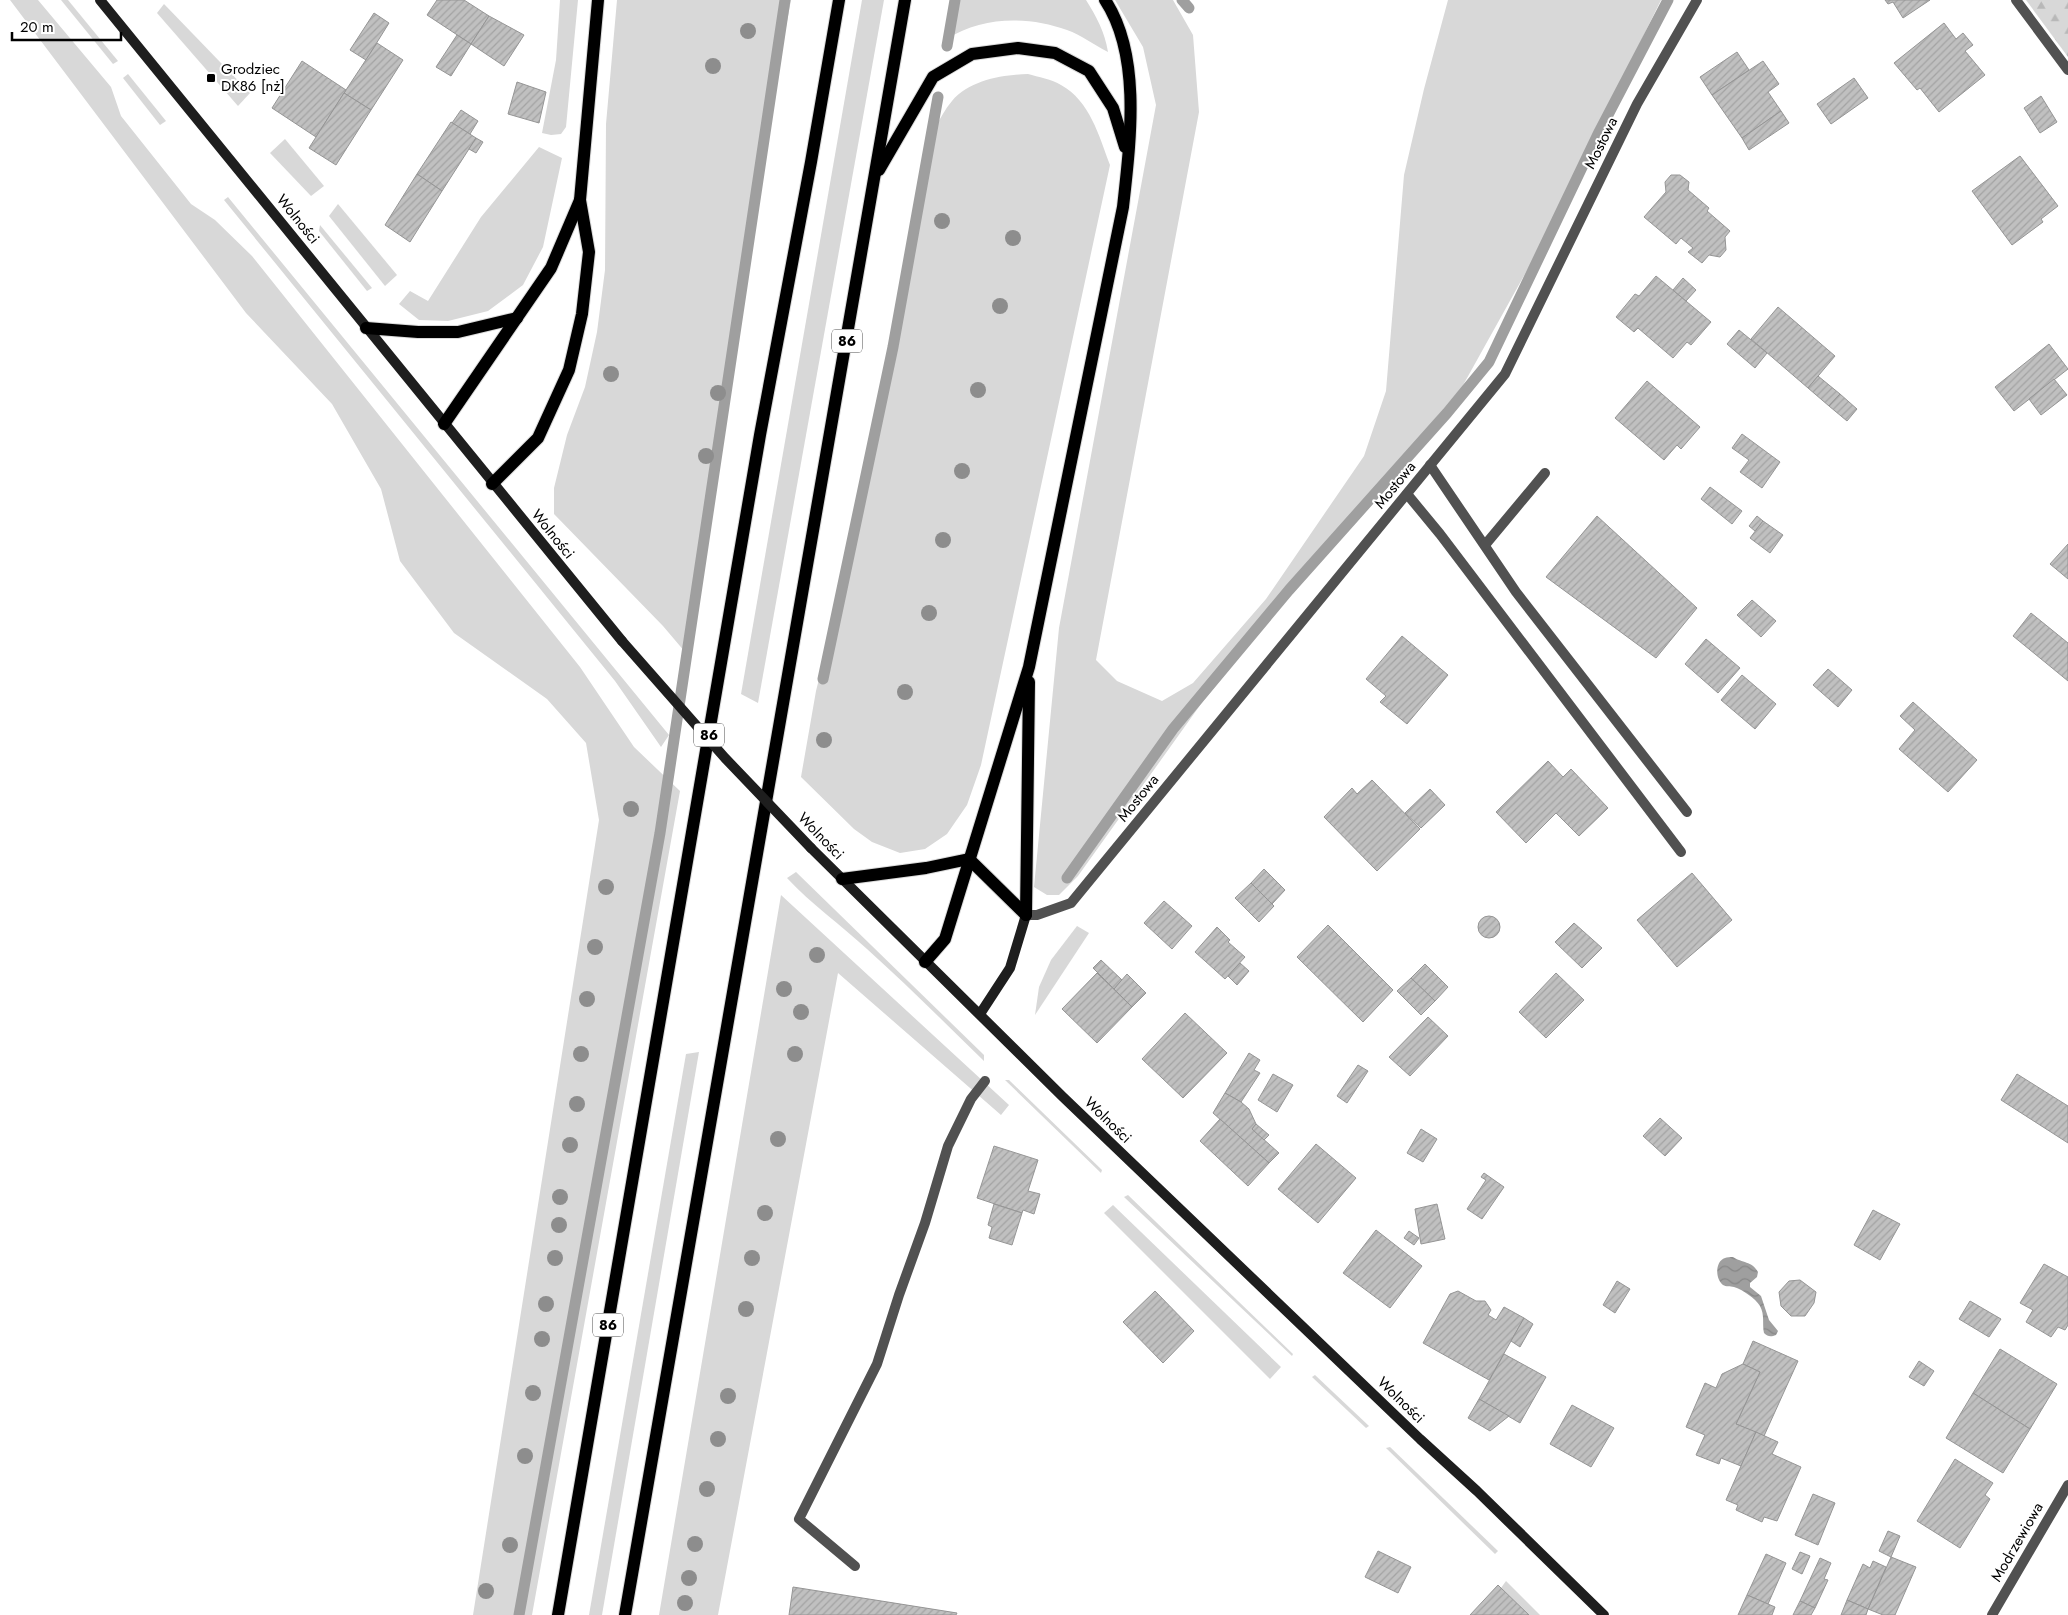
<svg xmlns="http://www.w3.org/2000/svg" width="2068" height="1615" font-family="Jost,sans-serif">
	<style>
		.green { fill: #d8d8d8 }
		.forest { fill: url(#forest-firs) }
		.water { fill: url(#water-waves) }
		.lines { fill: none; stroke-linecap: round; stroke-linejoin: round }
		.stream { stroke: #9f9f9f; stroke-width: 11 }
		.building { fill: url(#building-hatch); stroke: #959595 }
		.primary-casing { stroke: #dbdbdb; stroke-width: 14 }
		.lane { stroke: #515151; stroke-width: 10 }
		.street { stroke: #515151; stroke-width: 10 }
		.secondary { stroke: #1e1e1e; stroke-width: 10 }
		.primary { stroke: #000; stroke-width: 12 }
		.secondary-bridge { stroke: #1e1e1e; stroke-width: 10 }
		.tree { fill: #8d8d8d }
		.poi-dot { fill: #000; stroke: #fff; stroke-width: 2 }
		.labels { text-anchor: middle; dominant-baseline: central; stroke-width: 4; stroke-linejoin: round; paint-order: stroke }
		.shield { fill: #fff; stroke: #4c4c4c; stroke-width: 1 }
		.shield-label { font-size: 14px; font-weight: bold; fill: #000 }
		.poi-label { font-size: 15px; fill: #000; stroke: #fff; text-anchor: start }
		.street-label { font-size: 15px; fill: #000; stroke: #fff }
	</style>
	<defs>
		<pattern id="forest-firs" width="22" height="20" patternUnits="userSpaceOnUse" patternTransform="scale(1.25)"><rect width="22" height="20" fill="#d8d8d8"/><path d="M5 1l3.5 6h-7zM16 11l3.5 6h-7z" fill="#b8b8b8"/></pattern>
		<pattern id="water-waves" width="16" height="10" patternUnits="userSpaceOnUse" patternTransform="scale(1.25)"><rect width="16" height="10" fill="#9f9f9f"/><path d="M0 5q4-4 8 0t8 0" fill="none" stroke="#878787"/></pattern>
		<pattern id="building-hatch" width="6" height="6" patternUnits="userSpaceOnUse" patternTransform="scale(1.25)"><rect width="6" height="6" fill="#c0c0c0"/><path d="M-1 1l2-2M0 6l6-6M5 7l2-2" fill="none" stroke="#a3a3a3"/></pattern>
	</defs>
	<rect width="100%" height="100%" fill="#fff"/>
	<g class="green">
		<path d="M10,0H38L111,87L121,116L191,204L215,220L252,256L580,667L634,747L680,791L532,1615H473L599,820L586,743L547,699L454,633L400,561L381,489L332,404L246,313Z"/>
		<path d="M61,0H68L118,61L113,64Z"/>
		<path d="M560,0H578L566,127L561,134L551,135L542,133L556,60Z"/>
		<path d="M617,0H791L739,282L728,397L691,659L663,626L554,514V488L567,435L585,387L597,332L605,270L606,124Z"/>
		<path d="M862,0H884L758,703L741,694Z"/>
		<path d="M955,0H1086C1096,16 1105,32 1108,52C1094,45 1081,35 1067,30C1029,16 982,16 947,39Z"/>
		<path d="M1115,0H1173L1193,35L1199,112L1096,660L1117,681L1162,701L1193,683L1266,599L1364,456L1386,391L1404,175L1424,89L1448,0H1661L1531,263L1462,387L1398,462L1201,704L1078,876L1059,895H1047L1034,887L1059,628L1156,105L1143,47Z"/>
		<path d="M164,4L250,93L238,106L157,13Z"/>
		<path d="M128,74L166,121L160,125L123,78Z"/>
		<path d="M1028,74C1038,77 1052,79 1061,85C1090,101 1099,136 1110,165L981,765L967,805L947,834L925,849L900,853L872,842L854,829L801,777L816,691L856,531L900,333L935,128C940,119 945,109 952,101C970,80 1002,75 1028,74Z"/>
		<path d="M285,139L324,186L311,196L270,153Z"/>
		<path d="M539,147L562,158L543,247L523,285L488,311L448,321L419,320L399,304L410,291L428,301L481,217Z"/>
		<path d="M228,197L669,735L661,747L615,681L224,200Z"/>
		<path d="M338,204L397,275L385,286L329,216Z"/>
		<path d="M320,225L372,288L367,291L319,231Z"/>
		<path d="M796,872L984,1055V1061C945,1023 907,985 867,949C841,925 811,904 787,878Z"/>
		<path d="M781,895L1009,1105L1001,1115L838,973L718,1615H659Z"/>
		<path d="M1077,926L1089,933L1035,1015L1039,987L1051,960Z"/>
		<path d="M699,1052L602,1615H589L686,1054Z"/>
		<path d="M1005,1080H1009L1102,1170L1101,1173Z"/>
		<path d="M1128,1195L1293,1354L1292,1356L1124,1197Z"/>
		<path d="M1113,1205L1281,1367L1270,1379L1104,1213Z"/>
		<path d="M1315,1375L1369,1426L1366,1428L1312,1377Z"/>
		<path d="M1390,1447L1498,1551L1495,1554L1386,1448Z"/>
		<path d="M1506,1581L1540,1615H1529L1501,1588Z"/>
	</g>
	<path class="forest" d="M2026,0H2068V57Z"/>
	<path class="water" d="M1733,1257C1742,1263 1752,1261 1758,1272L1757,1277L1750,1283V1287L1761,1296L1769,1320L1778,1331L1776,1335C1771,1337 1768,1337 1764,1333C1762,1324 1765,1315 1760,1306C1755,1298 1743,1290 1734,1287C1730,1286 1726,1287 1723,1285C1715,1279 1715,1261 1725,1258C1727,1257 1730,1257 1733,1257Z"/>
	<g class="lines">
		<g class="stream">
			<path d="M1182,0L1189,8"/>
			<path d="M947,46L955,0"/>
			<path d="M823,679L893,347L938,97"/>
			<path d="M1067,878L1173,729L1289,590L1447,413L1489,362L1598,134L1668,0"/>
			<path d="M519,1615L660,833L785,0"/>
		</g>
	</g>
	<g class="building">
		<path d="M437,0H464L489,16L471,44L427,15Z"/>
		<path d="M1885,0H1930L1903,18L1893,2L1888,4Z"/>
		<path d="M374,13L389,23L366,60L350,50Z"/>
		<path d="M489,16L524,35L504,66L471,44Z"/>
		<path d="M1944,23L1956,39L1963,33L1973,45L1965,51L1985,75L1939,112L1920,88L1917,90L1894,63Z"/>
		<path d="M457,35L471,44L451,76L436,67Z"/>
		<path d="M377,43L403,60L371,110L344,93Z"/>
		<path d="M1737,52L1749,70L1712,95L1700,77Z"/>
		<path d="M302,61L346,90L316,137L272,108Z"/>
		<path d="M1763,61L1779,84L1768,92L1781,111L1742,138L1712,95Z"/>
		<path d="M1854,78L1868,98L1831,124L1817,104Z"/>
		<path d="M517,82L546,92L539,123L508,114Z"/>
		<path d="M344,93L371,110L336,165L309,148Z"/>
		<path d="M2041,96L2057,122L2040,133L2024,108Z"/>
		<path d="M461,110L478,121L470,134L452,123Z"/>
		<path d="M1781,111L1789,123L1749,150L1742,138Z"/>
		<path d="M451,122L476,138L442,191L417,174Z"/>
		<path d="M476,138L483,142L476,153L469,149Z"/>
		<path d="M2020,156L2058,206L2041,219L2043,222L2012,245L1972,191Z"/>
		<path d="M417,174L442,191L410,242L385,225Z"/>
		<path d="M1671,175H1680L1689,182L1688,190L1709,208L1707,211L1730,231L1725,237L1726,250L1720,257L1709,255L1702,263L1688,252L1693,248L1681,238L1676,244L1644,217L1666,192L1665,182Z"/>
		<path d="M1656,276L1711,322L1691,345L1687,342L1673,358L1638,328L1634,332L1616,317L1635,294L1639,296Z"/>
		<path d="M1683,278L1696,290L1686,301L1673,290Z"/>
		<path d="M1778,307L1835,356L1808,388L1751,339Z"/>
		<path d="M1739,330L1767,353L1755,368L1727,344Z"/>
		<path d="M2049,344L2068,369L2014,411L1995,387Z"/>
		<path d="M1818,376L1840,394L1829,406L1808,388Z"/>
		<path d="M2054,379L2067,395L2041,415L2029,399Z"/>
		<path d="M1647,381L1700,427L1681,449L1677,445L1664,460L1615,418Z"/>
		<path d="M1840,394L1857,409L1847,421L1829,406Z"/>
		<path d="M1742,434L1780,462L1762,488L1740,472L1749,460L1732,448Z"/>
		<path d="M1710,487L1742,511L1732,524L1701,499Z"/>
		<path d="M1597,516L1697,608L1656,658L1546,577Z"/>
		<path d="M1757,516L1763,521L1755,531L1749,526Z"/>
		<path d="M1763,521L1783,535L1770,553L1750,538Z"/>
		<path d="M2068,544V579L2050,564Z"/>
		<path d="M1752,600L1776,621L1761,637L1737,615Z"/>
		<path d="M2031,613L2068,643V681L2013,636Z"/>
		<path d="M1402,636L1448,675L1407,724L1380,702L1386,696L1366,679Z"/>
		<path d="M1706,639L1740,668L1718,693L1685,664Z"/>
		<path d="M1828,669L1852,690L1838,707L1813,685Z"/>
		<path d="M1742,675L1776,704L1755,729L1721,700Z"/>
		<path d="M1913,702L1977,760L1948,792L1899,749L1915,730L1900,716Z"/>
		<path d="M1548,761L1563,777L1571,769L1608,808L1579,836L1556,813L1526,843L1496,812Z"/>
		<path d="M1372,780L1420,829L1377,871L1324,817L1352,788L1357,794Z"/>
		<path d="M1430,789L1445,805L1421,828L1405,813Z"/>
		<path d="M1264,869L1285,890L1272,904L1251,883Z"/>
		<path d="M1692,873L1732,920L1677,967L1637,920Z"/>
		<path d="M1251,883L1274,906L1259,922L1235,898Z"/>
		<path d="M1164,901L1192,926L1172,949L1144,923Z"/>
		<circle cx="1489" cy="927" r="11"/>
		<path d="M1574,923L1602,948L1582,968L1555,942Z"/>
		<path d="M1328,925L1393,990L1363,1022L1297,957Z"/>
		<path d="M1217,927L1230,940L1228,942L1245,957L1225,979L1195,952Z"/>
		<path d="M1101,960L1122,980L1114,989L1093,968Z"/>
		<path d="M1240,963L1249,971L1237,985L1228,976Z"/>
		<path d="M1425,964L1448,987L1435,1001L1411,978Z"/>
		<path d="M1097,973L1132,1007L1097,1043L1062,1009Z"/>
		<path d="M1556,973L1584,1000L1546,1038L1519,1012Z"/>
		<path d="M1127,974L1146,993L1132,1007L1114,989Z"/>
		<path d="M1411,978L1435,1001L1421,1015L1397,991Z"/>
		<path d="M1185,1013L1227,1053L1183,1098L1142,1059Z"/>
		<path d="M1428,1017L1448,1036L1410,1076L1389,1057Z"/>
		<path d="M1249,1053L1260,1060L1254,1070L1260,1073L1241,1102L1225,1093Z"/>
		<path d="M1358,1065L1368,1071L1347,1103L1337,1096Z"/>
		<path d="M1273,1074L1293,1085L1277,1112L1258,1100Z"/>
		<path d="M2017,1074L2068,1106V1143L2001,1100Z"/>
		<path d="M1225,1093L1241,1102L1249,1109L1256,1124L1252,1129L1279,1153L1269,1163L1213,1113Z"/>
		<path d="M1660,1118L1682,1138L1665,1156L1643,1136Z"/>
		<path d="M1220,1119L1269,1163L1248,1186L1200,1141Z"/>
		<path d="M1256,1124L1269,1135L1264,1140L1252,1129Z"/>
		<path d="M1421,1129L1437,1139L1423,1162L1407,1153Z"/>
		<path d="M1316,1144L1356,1178L1318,1223L1278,1189Z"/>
		<path d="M994,1146L1038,1160L1028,1191L1040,1194L1034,1214L1023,1210L1022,1213L977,1198Z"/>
		<path d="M1484,1173L1504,1187L1482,1219L1467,1209L1486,1180L1481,1177Z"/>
		<path d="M994,1204L1022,1213L1012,1245L989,1238L992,1227L988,1225Z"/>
		<path d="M1437,1204L1445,1239L1421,1244L1415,1209Z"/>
		<path d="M1873,1210L1900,1224L1880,1260L1854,1245Z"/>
		<path d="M1376,1230L1422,1266L1390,1308L1343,1273Z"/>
		<path d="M1409,1231L1419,1238L1414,1245L1404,1238Z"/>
		<path d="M2044,1264L2068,1277V1325L2065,1330L2058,1327L2051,1337L2026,1322L2033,1310L2020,1303Z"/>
		<path d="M1800,1280L1816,1292L1814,1303L1805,1316H1791L1781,1306L1779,1292L1789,1281Z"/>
		<path d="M1617,1281L1630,1289L1615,1313L1603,1305Z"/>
		<path d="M1155,1291L1194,1331L1163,1363L1123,1322Z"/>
		<path d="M1458,1291L1476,1301H1485L1491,1310L1488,1315L1496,1320L1504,1307L1524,1318L1489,1380L1423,1343L1450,1294Z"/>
		<path d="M1970,1301L2001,1319L1989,1337L1959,1319Z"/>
		<path d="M1524,1318L1533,1324L1520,1347L1511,1341Z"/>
		<path d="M1753,1341L1798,1361L1764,1436L1736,1424L1760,1372L1743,1364Z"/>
		<path d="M2000,1349L2057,1384L2030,1429L1973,1393Z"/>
		<path d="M1504,1354L1546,1377L1520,1423L1479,1399Z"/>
		<path d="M1919,1361L1934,1371L1924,1386L1909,1377Z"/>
		<path d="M1743,1364L1760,1372L1736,1424L1756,1432L1741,1466L1721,1458L1719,1464L1696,1455L1705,1435L1686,1427L1705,1383L1716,1388L1722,1374Z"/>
		<path d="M1973,1393L2030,1429L2003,1473L1946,1438Z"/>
		<path d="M1479,1399L1509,1416L1490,1431L1468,1418Z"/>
		<path d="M1572,1405L1614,1428L1591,1467L1550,1444Z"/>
		<path d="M1756,1432L1778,1442L1772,1454L1801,1467L1777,1521L1764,1517L1762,1522L1736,1510L1738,1505L1726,1500Z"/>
		<path d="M1955,1459L1993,1483L1985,1495L1990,1499L1960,1548L1917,1521Z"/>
		<path d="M1813,1494L1835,1503L1818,1545L1795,1535Z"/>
		<path d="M1888,1531L1900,1536L1891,1557L1879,1551Z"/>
		<path d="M1378,1551L1411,1567L1398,1593L1365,1577Z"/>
		<path d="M1800,1552L1810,1556L1802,1574L1792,1569Z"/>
		<path d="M1766,1554L1786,1563L1768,1604L1747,1595Z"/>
		<path d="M1891,1557L1916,1567L1895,1615H1883L1868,1609Z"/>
		<path d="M1820,1558L1831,1563L1824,1579L1828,1580L1815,1608L1800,1601Z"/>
		<path d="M1873,1561L1886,1567L1868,1609L1847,1600L1863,1564L1870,1568Z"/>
		<path d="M1498,1585L1501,1588L1529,1615H1470Z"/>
		<path d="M793,1587L957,1613L956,1615H789Z"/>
		<path d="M1747,1595L1775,1607L1772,1615H1738Z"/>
		<path d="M1847,1600L1868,1609L1866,1615H1841Z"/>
		<path d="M1800,1601L1815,1608L1811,1615H1793Z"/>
	</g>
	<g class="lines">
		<g class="primary-casing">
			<g id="primary">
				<path d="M879,170L933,77L972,54L1018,48L1055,53L1089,71L1113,108L1125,147"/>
				<path d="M366,328L418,332H458L517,318"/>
				<path d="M444,424L551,268L580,200"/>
				<path d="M492,484L538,438L569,370L582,314L589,252L580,200L598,0"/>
				<path d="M842,879L926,868L969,859L1026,915"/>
				<path d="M1026,915L1029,682"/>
				<path d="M925,962L945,939L1029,667L1123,207C1130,143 1142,56 1105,0"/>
				<path d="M558,1615L760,435L811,162L839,0"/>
				<path d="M625,1615C717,1077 813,539 905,0"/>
			</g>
		</g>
		<g class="lane">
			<path d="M1430,465L1516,592L1687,812"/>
			<path d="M1407,494L1440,534L1681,852"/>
			<path d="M1485,545L1545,473"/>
			<path d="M855,1566L799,1519L877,1364L899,1295L925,1223L948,1146L971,1099L985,1081"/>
		</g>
		<g class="street">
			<path d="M2016,0L2068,70"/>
			<path d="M1026,915H1037L1071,903L1505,374L1637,104L1697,0"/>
			<path d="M1992,1615L2068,1485"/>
		</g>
		<g class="secondary">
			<path d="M100,0L622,641"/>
			<path d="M811,848L1063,1097L1420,1439L1477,1491L1604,1615"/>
			<path d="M980,1014L1010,968L1026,915"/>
		</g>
		<use href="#primary" class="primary"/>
		<path class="secondary-bridge" d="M622,641L725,758L811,848"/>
	</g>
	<g class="tree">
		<circle cx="748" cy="31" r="8"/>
		<circle cx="713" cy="66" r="8"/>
		<circle cx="942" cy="221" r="8"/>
		<circle cx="1013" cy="238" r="8"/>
		<circle cx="1000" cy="306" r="8"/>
		<circle cx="611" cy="374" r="8"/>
		<circle cx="978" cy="390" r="8"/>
		<circle cx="718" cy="393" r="8"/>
		<circle cx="706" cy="456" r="8"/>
		<circle cx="962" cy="471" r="8"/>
		<circle cx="943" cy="540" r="8"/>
		<circle cx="929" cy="613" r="8"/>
		<circle cx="905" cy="692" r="8"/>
		<circle cx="824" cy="740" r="8"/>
		<circle cx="631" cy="809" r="8"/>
		<circle cx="606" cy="887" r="8"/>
		<circle cx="595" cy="947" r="8"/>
		<circle cx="817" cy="955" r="8"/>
		<circle cx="784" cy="989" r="8"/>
		<circle cx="587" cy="999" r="8"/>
		<circle cx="801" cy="1012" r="8"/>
		<circle cx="581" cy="1054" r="8"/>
		<circle cx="795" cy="1054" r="8"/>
		<circle cx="577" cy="1104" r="8"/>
		<circle cx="778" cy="1139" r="8"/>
		<circle cx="570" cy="1145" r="8"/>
		<circle cx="560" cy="1197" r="8"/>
		<circle cx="765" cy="1213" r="8"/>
		<circle cx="559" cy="1225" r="8"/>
		<circle cx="555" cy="1258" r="8"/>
		<circle cx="752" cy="1258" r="8"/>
		<circle cx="546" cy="1304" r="8"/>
		<circle cx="746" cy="1309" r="8"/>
		<circle cx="542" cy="1339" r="8"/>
		<circle cx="533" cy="1393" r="8"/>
		<circle cx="728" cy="1396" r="8"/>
		<circle cx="718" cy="1439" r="8"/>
		<circle cx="525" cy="1456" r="8"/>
		<circle cx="707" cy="1489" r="8"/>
		<circle cx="695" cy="1544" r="8"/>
		<circle cx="510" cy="1545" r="8"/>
		<circle cx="689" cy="1578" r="8"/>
		<circle cx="486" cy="1591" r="8"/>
		<circle cx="685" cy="1603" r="8"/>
	</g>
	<rect class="poi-dot" x="206" y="73" width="10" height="10" rx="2.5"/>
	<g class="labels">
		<g class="shield">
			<rect x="832" y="329.5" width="30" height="23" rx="4"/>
			<rect x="694" y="723.5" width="30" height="23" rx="4"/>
			<rect x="593" y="1313.5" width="30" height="23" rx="4"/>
		</g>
		<g class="shield-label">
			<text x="847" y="341">86</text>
			<text x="709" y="735">86</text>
			<text x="608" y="1325">86</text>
		</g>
		<g class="poi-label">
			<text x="221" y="69">Grodziec<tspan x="221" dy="17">DK86 [nż]</tspan></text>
		</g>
		<g class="street-label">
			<text transform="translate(1601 143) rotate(-64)">Mostowa</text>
			<text transform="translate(298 219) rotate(51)">Wolności</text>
			<text transform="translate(1395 485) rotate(-51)">Mostowa</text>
			<text transform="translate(553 534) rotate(51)">Wolności</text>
			<text transform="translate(1138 798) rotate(-51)">Mostowa</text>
			<text transform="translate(821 836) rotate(46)">Wolności</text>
			<text transform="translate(1108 1120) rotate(44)">Wolności</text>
			<text transform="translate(1401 1400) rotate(44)">Wolności</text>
			<text transform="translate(2017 1542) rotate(-60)">Modrzewiowa</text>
		</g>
	</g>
	<path d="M12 32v8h109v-8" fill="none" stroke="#000000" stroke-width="2.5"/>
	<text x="20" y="32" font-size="15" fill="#000000" stroke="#ffffff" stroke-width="4" paint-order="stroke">20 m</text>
</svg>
